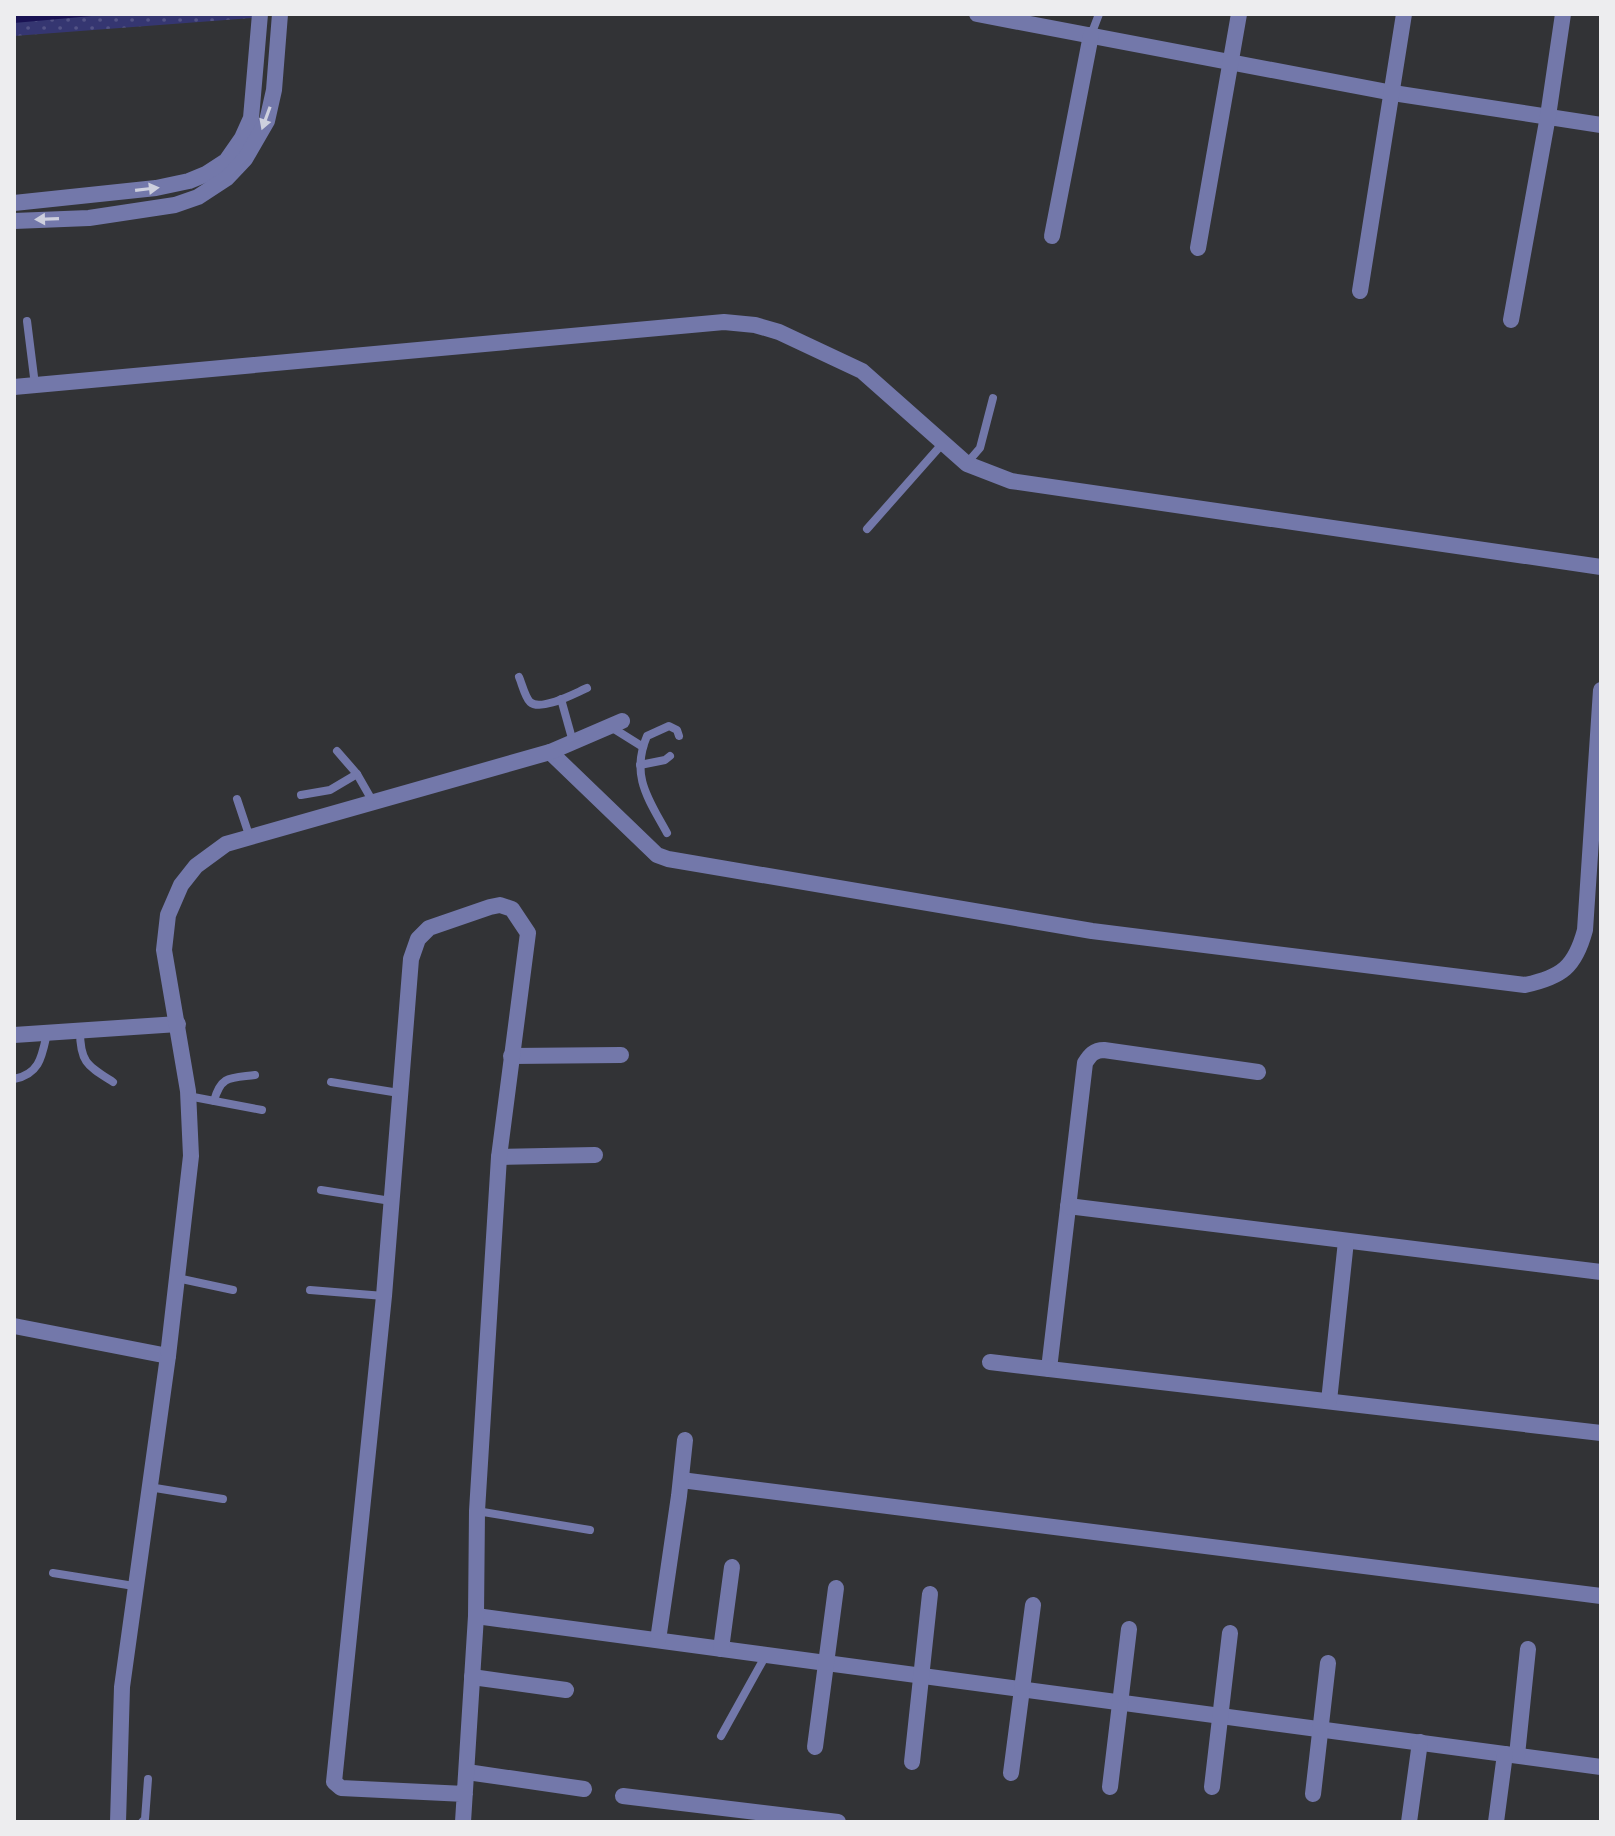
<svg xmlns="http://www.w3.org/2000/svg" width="1615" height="1836" font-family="Jost,sans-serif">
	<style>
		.grass { fill: url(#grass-dots) }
		.water { fill: url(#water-rules) }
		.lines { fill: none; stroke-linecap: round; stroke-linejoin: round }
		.service { stroke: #7378aa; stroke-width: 8 }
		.minor { stroke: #7378aa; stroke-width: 16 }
		.oneway { fill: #ced0de }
	</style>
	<defs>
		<pattern id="grass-dots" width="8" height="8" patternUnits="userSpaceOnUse" patternTransform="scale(2)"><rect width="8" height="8" fill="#353671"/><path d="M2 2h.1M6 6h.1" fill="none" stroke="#535386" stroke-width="1.8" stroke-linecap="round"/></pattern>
		<pattern id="water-rules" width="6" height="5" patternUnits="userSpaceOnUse" patternTransform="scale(2)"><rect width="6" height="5" fill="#191253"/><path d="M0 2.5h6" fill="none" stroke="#3b356c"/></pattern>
	</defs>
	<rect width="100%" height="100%" fill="#323336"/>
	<path class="grass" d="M14,14H252V18L14,36Z"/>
	<path class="water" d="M14,14H114L14,23Z"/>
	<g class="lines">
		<g class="service">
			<path d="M1091,35L1099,14"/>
			<path d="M27,321L35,385"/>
			<path d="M967,463L980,448L993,398"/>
			<path d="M867,529L943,443"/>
			<path d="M519,677C522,684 525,697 530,702C541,712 575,693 587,688"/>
			<path d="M561,699L573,742"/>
			<path d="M611,727L643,747"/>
			<path d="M337,751L357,774L373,802"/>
			<path d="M640,765L665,760L670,756"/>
			<path d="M301,795L330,790L357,774"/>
			<path d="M237,799L250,838"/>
			<path d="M667,833C649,800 630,776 647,736L669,726L677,730L679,736"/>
			<path d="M80,1031C80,1063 88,1066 113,1082"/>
			<path d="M14,1079C40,1074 42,1056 47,1033"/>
			<path d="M331,1082L399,1093"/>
			<path d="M188,1096L262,1110"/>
			<path d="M214,1101C221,1075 231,1078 255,1075"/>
			<path d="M321,1190L391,1201"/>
			<path d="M177,1278L233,1290"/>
			<path d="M310,1290L384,1296"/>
			<path d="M149,1487L223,1499"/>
			<path d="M477,1511L590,1530"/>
			<path d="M53,1573L134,1586"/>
			<path d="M721,1736L766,1655"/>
			<path d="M142,1822L145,1819L148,1779"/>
		</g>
		<g class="minor">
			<path d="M977,14L1393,93L1601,125"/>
			<path d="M14,203L156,188L189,181L206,174L226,161L242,138L251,118L260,14"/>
			<path d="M14,221L89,218L175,205L198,197L227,178L245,159L267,121L274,90L280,14"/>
			<path d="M1052,236L1091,35"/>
			<path d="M1198,248L1239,14"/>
			<path d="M1360,291L1404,14"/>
			<path d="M1511,320L1548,116L1563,14"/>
			<path d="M14,387L724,322L755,325L779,332L862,371L967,464L1011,481L1601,567"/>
			<path d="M550,752L657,855L668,859L1092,931L1525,985C1562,977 1575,967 1585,930L1601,690"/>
			<path d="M14,1035L178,1024"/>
			<path d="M511,1056L621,1055"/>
			<path d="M1258,1072L1104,1050C1094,1050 1090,1055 1085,1063L1049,1369L1601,1433"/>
			<path d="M499,1157L595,1155"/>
			<path d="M1068,1206L1601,1272"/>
			<path d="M14,1326L168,1356"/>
			<path d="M990,1362L1049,1369"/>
			<path d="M1329,1401L1346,1241"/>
			<path d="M681,1480L1601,1596"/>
			<path d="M476,1616L1601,1767"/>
			<path d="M658,1640L679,1496L685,1440"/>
			<path d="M721,1649L732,1567"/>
			<path d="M472,1677L566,1690"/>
			<path d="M815,1747L836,1588"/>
			<path d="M1517,1755L1528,1649"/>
			<path d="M912,1762L930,1594"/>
			<path d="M467,1772L584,1789"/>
			<path d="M1011,1773L1033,1605"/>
			<path d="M1110,1787L1129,1629"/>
			<path d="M1212,1787L1230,1633"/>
			<path d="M1313,1794L1328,1663"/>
			<path d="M623,1796L838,1822"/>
			<path d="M118,1822L122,1687L168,1356L191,1156L188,1091L164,950L168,915L181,885L196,866L226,844L550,752L622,721"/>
			<path d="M463,1822L476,1616L477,1511L499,1157L528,933L512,909L500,905L490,907L429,928L418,939L411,959L384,1296L334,1782L341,1788L465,1794"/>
			<path d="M1409,1822L1420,1742"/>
			<path d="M1496,1822L1505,1754"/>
		</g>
	</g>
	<defs><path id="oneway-solid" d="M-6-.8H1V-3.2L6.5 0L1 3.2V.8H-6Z" transform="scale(2)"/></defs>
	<g class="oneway">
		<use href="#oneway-solid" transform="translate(266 118) rotate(110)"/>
		<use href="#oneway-solid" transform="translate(147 189) rotate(-7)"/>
		<use href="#oneway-solid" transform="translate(47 219) rotate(178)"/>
	</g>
	<rect width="1615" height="1836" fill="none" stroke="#ededef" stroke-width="32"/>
</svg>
